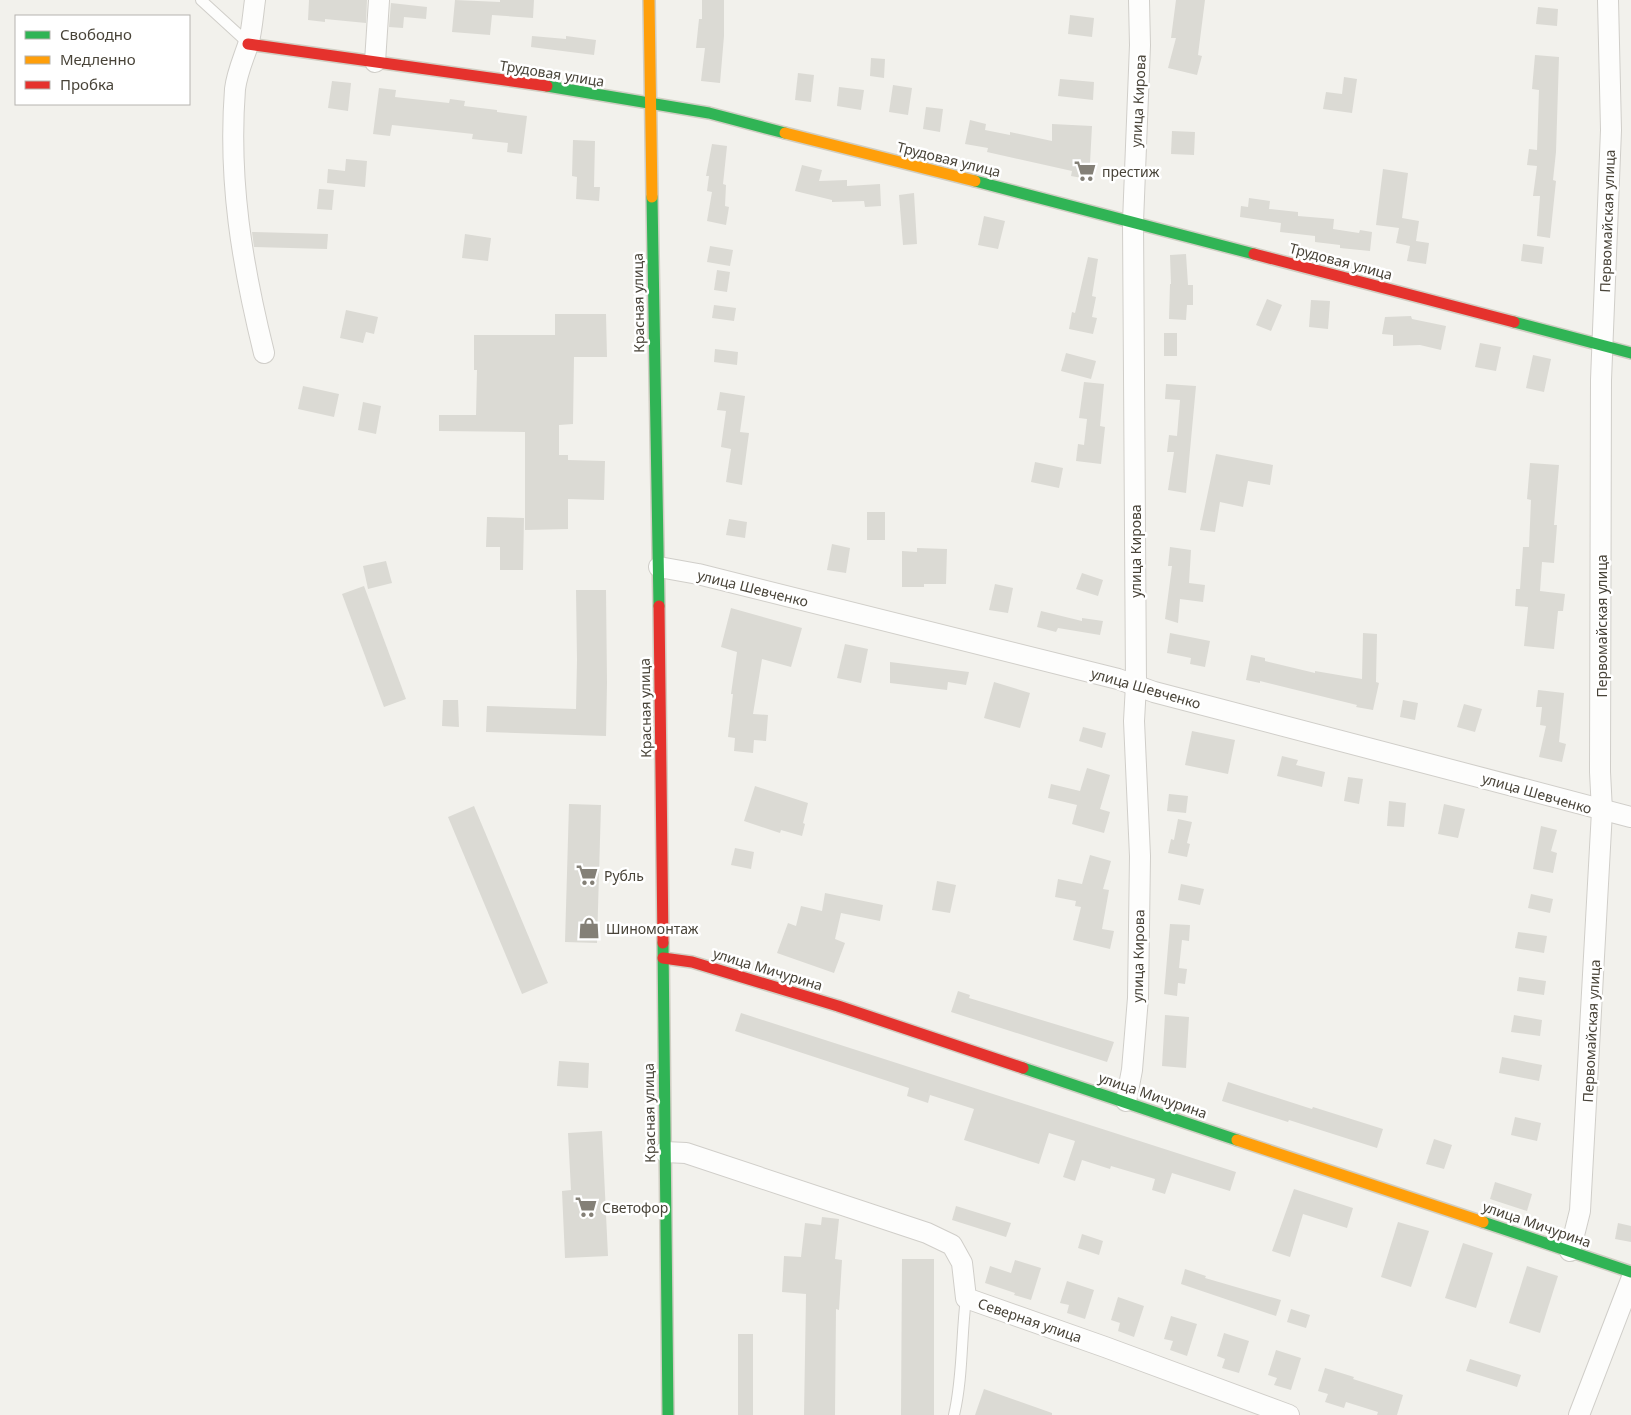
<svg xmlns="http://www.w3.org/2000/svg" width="1631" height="1415" font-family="'Noto Sans',sans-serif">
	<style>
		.building { fill: #dbdad4 }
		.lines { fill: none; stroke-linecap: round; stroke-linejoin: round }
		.lane-casing { stroke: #d0cec9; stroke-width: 12 }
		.street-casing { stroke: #d0cec9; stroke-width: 22 }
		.fast-casing { stroke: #d0cec3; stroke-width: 14 }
		.slow-casing { stroke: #d0cec3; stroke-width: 14 }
		.jam-casing { stroke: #d0cec3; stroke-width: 14 }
		.lane { stroke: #fdfdfc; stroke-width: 10 }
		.street { stroke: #fdfdfc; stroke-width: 20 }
		.fast { stroke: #30b455; stroke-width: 11 }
		.slow { stroke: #ff9f0a; stroke-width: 11 }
		.jam { stroke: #e5322d; stroke-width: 11 }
		.labels { text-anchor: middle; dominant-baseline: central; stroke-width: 5; stroke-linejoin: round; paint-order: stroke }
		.street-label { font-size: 14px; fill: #484338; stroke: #fff }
		.poi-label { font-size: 14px; fill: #484338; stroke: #fff; text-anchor: start }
	</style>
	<rect width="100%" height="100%" fill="#f2f1ec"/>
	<g class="building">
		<path d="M309,0H367L366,23L325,19V22L308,20Z"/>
		<path d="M455,0L500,2V0H534L533,18L492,15L490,35L452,32Z"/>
		<path d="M702,0H724V36L720,83L701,81L705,48H696L699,19H702Z"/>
		<path d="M1176,0H1205L1198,55L1202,56L1197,75L1168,68L1176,38H1171Z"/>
		<path d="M391,3L427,7L426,19L404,17L403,28L389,27Z"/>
		<path d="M1538,7L1558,9L1557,26L1536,24Z"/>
		<path d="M1070,15L1094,18L1092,37L1068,34Z"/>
		<path d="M532,36L566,39V36L596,40L594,55L531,47Z"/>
		<path d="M1535,55L1559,57L1556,152L1553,180L1556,181L1550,238L1537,236L1540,196H1533L1537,166L1527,165L1529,149L1537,150L1539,90L1532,89Z"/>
		<path d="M871,58L885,59L884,78L870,76Z"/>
		<path d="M798,73L814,75L811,102L795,100Z"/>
		<path d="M1344,77L1357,79L1352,113L1323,109L1326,92L1342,94Z"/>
		<path d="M1060,79L1094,82L1093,100L1058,96Z"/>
		<path d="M332,81L351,83L348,111L328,108Z"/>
		<path d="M893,85L912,88L908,115L889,112Z"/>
		<path d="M839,87L864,90L861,110L837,106Z"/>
		<path d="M379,88L396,90L395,97L449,103L450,99L465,101L464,106L497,110V112L527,116L522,154L507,152L508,143L472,139L473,134L392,125L390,136L373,134Z"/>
		<path d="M926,107L943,109L940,132L923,129Z"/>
		<path d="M970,120L986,124L985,130L1010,135V132L1052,141V124L1092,126L1090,163L1096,164L1093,180L1071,176L1072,171L987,152L988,148L965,144Z"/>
		<path d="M1172,131L1195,132L1194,155L1171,154Z"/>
		<path d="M573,140L595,141L594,187H600L599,201L576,199L577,177L572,176Z"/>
		<path d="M712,144L727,146L723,184L726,185L725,206L729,207L726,225L707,221L712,192L707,191L709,176H706Z"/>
		<path d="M346,159L367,161L365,187L327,183L328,169L345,171Z"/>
		<path d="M802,165L822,170L819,181L847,180V186L880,184L881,206L865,207L864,201L832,202V200L795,191Z"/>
		<path d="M1383,169L1408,173L1402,218L1419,221L1416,241L1429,243L1426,264L1407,261L1410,246L1396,243L1399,228L1376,225Z"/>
		<path d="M319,189L334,190L332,210L317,209Z"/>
		<path d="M914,193L917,244L903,245L899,195Z"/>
		<path d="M1249,198L1270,201L1269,209L1298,212V216L1334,219L1333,229L1359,233L1360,230L1372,232L1370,251L1340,248V245L1315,242V236L1280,232L1281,223L1240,217L1241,206L1248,207Z"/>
		<path d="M984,216L1005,221L998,249L978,245Z"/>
		<path d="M252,232L328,234L327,249L254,247Z"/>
		<path d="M465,234L491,238L488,261L462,258Z"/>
		<path d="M1523,244L1544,247L1542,264L1521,261Z"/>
		<path d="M710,246L733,250L730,266L707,262Z"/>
		<path d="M1186,254L1188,285H1193V305H1187L1186,320L1169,319L1170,284H1171L1170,255Z"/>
		<path d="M1088,257L1098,259L1092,296L1096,297L1092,317L1097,318L1093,334L1069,329L1072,312L1075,313Z"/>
		<path d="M717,270L730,272L727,292L714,290Z"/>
		<path d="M1267,299L1282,305L1271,331L1256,325Z"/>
		<path d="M1311,300L1330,301L1328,329L1309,327Z"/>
		<path d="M714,305L736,308L734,321L712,318Z"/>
		<path d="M346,310L378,317L374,334L366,332L363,343L340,338Z"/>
		<path d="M555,314H606L607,357H574L573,424L559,425V455H568V460L605,461L604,500L568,499V529L525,530V432L439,431V415H476L477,370H474V335H555Z"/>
		<path d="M1411,316L1412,319L1446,326L1441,350L1420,345L1393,346V335L1382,334L1385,317Z"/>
		<rect x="1164" y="333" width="13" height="23"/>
		<path d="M1480,343L1501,347L1496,371L1475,367Z"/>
		<path d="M715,349L738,352L737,365L714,362Z"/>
		<path d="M1066,353L1096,361L1091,379L1061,371Z"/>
		<path d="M1533,355L1551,359L1544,392L1526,388Z"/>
		<path d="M1084,382L1104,384L1100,426L1105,427L1101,464L1076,461L1078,444L1084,445L1087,419L1079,418Z"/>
		<path d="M1166,384L1196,386L1186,493L1168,490L1174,452H1167L1169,435L1177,436L1180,400L1165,399Z"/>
		<path d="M303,386L339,394L334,417L298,409Z"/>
		<path d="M720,392L745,396L740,432L749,433L742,485L726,482L731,449L721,447L726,411L717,410Z"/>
		<path d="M363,402L381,406L376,434L358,430Z"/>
		<path d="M1216,454L1273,465L1270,485L1248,481L1243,507L1220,502L1215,532L1200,530Z"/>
		<path d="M1035,462L1063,468L1059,488L1031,482Z"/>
		<path d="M1530,463L1559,465L1554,525H1557L1554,563L1542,562L1540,591L1565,594L1563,611H1558L1554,649L1524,646L1528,607L1515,606L1516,589H1520L1523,547H1529L1531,500L1527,499Z"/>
		<rect x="867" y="512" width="18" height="28"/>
		<path d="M487,517L524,518L523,570H500V547H486Z"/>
		<path d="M729,519L747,522L745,538L726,535Z"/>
		<path d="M832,544L850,548L846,573L827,570Z"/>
		<path d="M1170,547L1191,550L1189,583L1205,585L1203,602L1180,599L1178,623L1165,619L1172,566H1168Z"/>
		<path d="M917,548L947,549L946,584H924V587H902V551L917,552Z"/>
		<path d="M386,561L392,583L368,589L363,566Z"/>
		<path d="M1082,573L1103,580L1098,596L1076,589Z"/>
		<path d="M995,584L1013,588L1008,613L989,610Z"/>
		<path d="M364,586L406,699L384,707L342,594Z"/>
		<path d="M576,590H606L607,683L606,736L486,732L487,706L576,709L577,660Z"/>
		<path d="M731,608L802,628L791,667L762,659L753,714L768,715L766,741L754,740L753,753L734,751L735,738L728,737L733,694H731L737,652L721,647Z"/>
		<path d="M1041,611L1082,621V618L1103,621L1100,635L1058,628L1056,632L1037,627Z"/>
		<path d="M1170,633L1210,641L1205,667L1190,664L1191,658L1167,653Z"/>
		<path d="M1363,633L1377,634L1376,682L1379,683L1373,710L1356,707L1357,705L1260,681V683L1246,680L1251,655L1265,658V661L1315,673V671L1362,679Z"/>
		<path d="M845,644L868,649L861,683L837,678Z"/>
		<path d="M890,662L969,672L966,685L948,682L947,690L890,683Z"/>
		<path d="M994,682L1030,693L1020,728L984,718Z"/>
		<path d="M1538,690L1564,693L1559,742L1566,744L1562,762L1539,757L1546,726L1540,725L1542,707H1536Z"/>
		<path d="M443,700H458L459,727L442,726Z"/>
		<path d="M1403,700L1418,703L1415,720L1400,717Z"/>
		<path d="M1464,704L1482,709L1475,732L1457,727Z"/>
		<path d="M1083,727L1106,733L1102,748L1079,741Z"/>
		<path d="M1192,731L1235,740L1228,774L1185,765Z"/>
		<path d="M1282,756L1298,760L1296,765L1325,772L1322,787L1277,776Z"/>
		<path d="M1087,768L1110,775L1100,809L1110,812L1104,833L1072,824L1077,805L1048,798L1051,784L1080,791Z"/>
		<path d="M1348,777L1363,779L1359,804L1344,801Z"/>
		<path d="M755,786L808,803L803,823L805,824L802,836L781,830L780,833L744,821Z"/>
		<path d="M1169,794L1188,796L1186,813L1167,811Z"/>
		<path d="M1389,801L1406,803L1404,827L1387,826Z"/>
		<path d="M569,804L601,805L597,943L565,942Z"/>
		<path d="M1444,804L1465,809L1458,838L1438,834Z"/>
		<path d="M474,806L548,983L522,994L448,817Z"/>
		<path d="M1178,819L1192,822L1187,843L1190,844L1187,857L1168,853L1171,839L1174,840Z"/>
		<path d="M1541,826L1557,830L1551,851L1557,853L1553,873L1533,869Z"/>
		<path d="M735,848L754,852L751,869L731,865Z"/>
		<path d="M1090,855L1111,861L1103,889L1109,890L1102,929L1114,931L1110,949L1073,940L1081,907L1075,906L1076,901L1055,897L1058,879L1082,884Z"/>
		<path d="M937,881L956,885L950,913L932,910Z"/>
		<path d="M1181,884L1204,889L1200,905L1178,900Z"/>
		<path d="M825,893L883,905L880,921L841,913L835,939L845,943L834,973L777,953L788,923L796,926L801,906L822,911Z"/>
		<path d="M1531,894L1553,899L1550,913L1528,908Z"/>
		<path d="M1170,924L1190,925L1189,941L1182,940L1179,968L1187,969L1185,984L1178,983L1177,996L1164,994Z"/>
		<path d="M1518,932L1547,936L1544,953L1515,948Z"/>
		<path d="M1519,977L1546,981L1544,995L1517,991Z"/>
		<path d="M958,991L970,995L969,998L1114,1042L1107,1062L951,1012Z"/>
		<path d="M741,1013L1236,1172L1230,1191L1172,1173L1165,1194L1152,1190L1155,1179L1111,1166L1110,1169L1082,1160L1075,1181L1063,1177L1075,1141L1049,1133L1039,1164L964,1140L974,1109L930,1095L928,1103L907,1096L909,1088L735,1031Z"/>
		<path d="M1165,1015L1189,1017L1186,1068L1162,1066Z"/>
		<path d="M1514,1015L1542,1020L1540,1036L1511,1032Z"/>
		<path d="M1502,1057L1542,1065L1539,1081L1499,1073Z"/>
		<path d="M559,1061L589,1063L588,1088L557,1086Z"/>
		<path d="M1228,1082L1312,1109L1313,1107L1383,1129L1377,1148L1289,1120L1288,1122L1222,1101Z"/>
		<path d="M1515,1117L1541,1123L1537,1141L1511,1135Z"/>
		<path d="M602,1131L608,1256L565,1258L562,1191L571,1190L568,1133Z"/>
		<path d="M1434,1139L1452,1145L1444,1169L1426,1164Z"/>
		<path d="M1495,1182L1532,1194L1527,1211L1490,1199Z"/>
		<path d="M1294,1189L1353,1208L1347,1228L1303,1214L1290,1257L1272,1251Z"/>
		<path d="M956,1206L1011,1223L1006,1237L952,1220Z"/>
		<path d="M822,1217L839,1219L835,1259L842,1260L839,1310L836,1309L835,1415H804L806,1294L782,1292L784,1256L801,1257L805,1223L821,1225Z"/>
		<path d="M1398,1222L1429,1231L1411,1287L1381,1277Z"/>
		<path d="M1618,1223L1631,1226V1242L1615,1239Z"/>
		<path d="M1082,1234L1103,1241L1099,1255L1078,1248Z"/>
		<path d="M1463,1243L1493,1253L1476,1308L1445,1298Z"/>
		<path d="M902,1259H934V1415H901Z"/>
		<path d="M1015,1260L1041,1268L1031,1300L1014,1295L1015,1293L985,1283L990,1266L1011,1273Z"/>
		<path d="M1527,1266L1558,1276L1540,1333L1509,1323Z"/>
		<path d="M1185,1269L1206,1276L1205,1278L1281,1300L1276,1316L1181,1284Z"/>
		<path d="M1067,1281L1094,1290L1085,1319L1067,1313L1069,1305L1060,1303Z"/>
		<path d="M1118,1297L1144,1306L1134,1337L1118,1331L1120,1323L1111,1320Z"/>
		<path d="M1291,1309L1310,1315L1306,1328L1287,1322Z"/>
		<path d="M1171,1316L1197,1324L1187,1356L1170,1350L1173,1341L1164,1339Z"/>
		<path d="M1224,1333L1249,1341L1239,1373L1222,1368L1225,1359L1217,1356Z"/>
		<rect x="738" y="1334" width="15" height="81"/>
		<path d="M1276,1350L1301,1358L1291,1390L1274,1385L1277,1378L1268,1375Z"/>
		<path d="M1470,1359L1521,1375L1517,1387L1466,1371Z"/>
		<path d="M1325,1368L1354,1377L1353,1379L1403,1395L1397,1415H1377L1378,1412L1346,1402L1344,1408L1325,1402L1328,1394L1318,1391Z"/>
		<path d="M984,1389L1052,1413V1415H975Z"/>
	</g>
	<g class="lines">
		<g class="lane-casing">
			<g id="lane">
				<path d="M201,0L248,43"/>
				<path d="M954,1415C963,1377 961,1337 966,1298"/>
			</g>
		</g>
		<g class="street-casing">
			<g id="street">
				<path d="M255,0C253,14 252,31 248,45C243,60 237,73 235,89C228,181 242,264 264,353"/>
				<path d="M375,62L379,0"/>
				<path d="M659,567L698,574L1118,679L1154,692L1631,817"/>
				<path d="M1126,1101L1132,1070L1138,998L1140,856L1134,721L1136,685L1133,222L1140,45L1139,0"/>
				<path d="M665,1152L686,1153L927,1233L952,1245L962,1263L966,1298L1105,1347L1289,1415"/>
				<path d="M1570,1251L1580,1211L1602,811L1600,772L1601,380L1611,130L1608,0"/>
				<path d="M1579,1415L1631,1280"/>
			</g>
		</g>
		<g class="fast-casing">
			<g id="fast">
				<path d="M547,86L709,113L785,133"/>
				<path d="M975,181L1254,254"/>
				<path d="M652,197L659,606"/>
				<path d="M1514,322L1631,353"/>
				<path d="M663,943L668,1415"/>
				<path d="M1023,1068L1237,1140"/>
				<path d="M1483,1222L1631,1272"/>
			</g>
		</g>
		<g class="slow-casing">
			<g id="slow">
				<path d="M649,0L652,197"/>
				<path d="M785,133L975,181"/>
				<path d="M1237,1140L1483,1222"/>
			</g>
		</g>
		<g class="jam-casing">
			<g id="jam">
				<path d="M248,44L547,86"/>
				<path d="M1254,254L1514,322"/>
				<path d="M659,606L663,943"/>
				<path d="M663,958L692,962L838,1006L1023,1068"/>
			</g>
		</g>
		<use href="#lane" class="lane"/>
		<use href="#street" class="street"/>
		<use href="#fast" class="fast"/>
		<use href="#slow" class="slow"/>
		<use href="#jam" class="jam"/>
	</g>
	<defs>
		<g id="supermarket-bare" transform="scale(1.725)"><path d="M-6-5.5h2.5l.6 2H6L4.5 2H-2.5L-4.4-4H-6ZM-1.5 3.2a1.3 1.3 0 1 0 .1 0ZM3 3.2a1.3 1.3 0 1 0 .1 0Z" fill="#848077" stroke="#fff" stroke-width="2.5" paint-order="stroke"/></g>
		<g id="shop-bare" transform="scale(1.725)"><path d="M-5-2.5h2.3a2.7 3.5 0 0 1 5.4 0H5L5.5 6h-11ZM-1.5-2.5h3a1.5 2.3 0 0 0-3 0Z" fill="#848077" stroke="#fff" stroke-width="2.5" paint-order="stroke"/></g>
	</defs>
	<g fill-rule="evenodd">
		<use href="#supermarket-bare" x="1085" y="171"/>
		<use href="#supermarket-bare" x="587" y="875"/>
		<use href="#shop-bare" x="589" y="928"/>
		<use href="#supermarket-bare" x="586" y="1207"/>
	</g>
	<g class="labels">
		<g class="street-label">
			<text transform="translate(552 73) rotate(9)">Трудовая улица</text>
			<text transform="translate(1138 101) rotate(-87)">улица Кирова</text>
			<text transform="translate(949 159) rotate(14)">Трудовая улица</text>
			<text transform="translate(1607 221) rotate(-88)">Первомайская улица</text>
			<text transform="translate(1341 261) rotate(15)">Трудовая улица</text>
			<text transform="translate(638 303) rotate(-91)">Красная улица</text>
			<text transform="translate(1135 551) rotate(-90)">улица Кирова</text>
			<text transform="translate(753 588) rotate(14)">улица Шевченко</text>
			<text transform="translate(1601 626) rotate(-90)">Первомайская улица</text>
			<text transform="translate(1146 688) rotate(16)">улица Шевченко</text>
			<text transform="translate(645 708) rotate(-91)">Красная улица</text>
			<text transform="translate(1537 793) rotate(16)">улица Шевченко</text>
			<text transform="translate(1138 956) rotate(-89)">улица Кирова</text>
			<text transform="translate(768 969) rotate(17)">улица Мичурина</text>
			<text transform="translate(1591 1031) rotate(-87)">Первомайская улица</text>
			<text transform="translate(1153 1095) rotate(19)">улица Мичурина</text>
			<text transform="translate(649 1113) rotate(-91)">Красная улица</text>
			<text transform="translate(1537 1224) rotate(19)">улица Мичурина</text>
			<text transform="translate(1030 1320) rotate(19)">Северная улица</text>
		</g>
		<g class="poi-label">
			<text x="1102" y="171">престиж</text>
			<text x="604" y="875">Рубль</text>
			<text x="606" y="928">Шиномонтаж</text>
			<text x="602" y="1207">Светофор</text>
		</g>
	</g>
	<rect x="15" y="15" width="175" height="90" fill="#ffffff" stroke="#b6b4af"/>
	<rect x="25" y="31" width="25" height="8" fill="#30b455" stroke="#b6b4af"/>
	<text x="60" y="40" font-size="15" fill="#484338">Свободно</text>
	<rect x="25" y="56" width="25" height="8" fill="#ff9f0a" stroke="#b6b4af"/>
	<text x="60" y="65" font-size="15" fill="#484338">Медленно</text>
	<rect x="25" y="81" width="25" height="8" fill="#e5322d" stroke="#b6b4af"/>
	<text x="60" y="90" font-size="15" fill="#484338">Пробка</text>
</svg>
